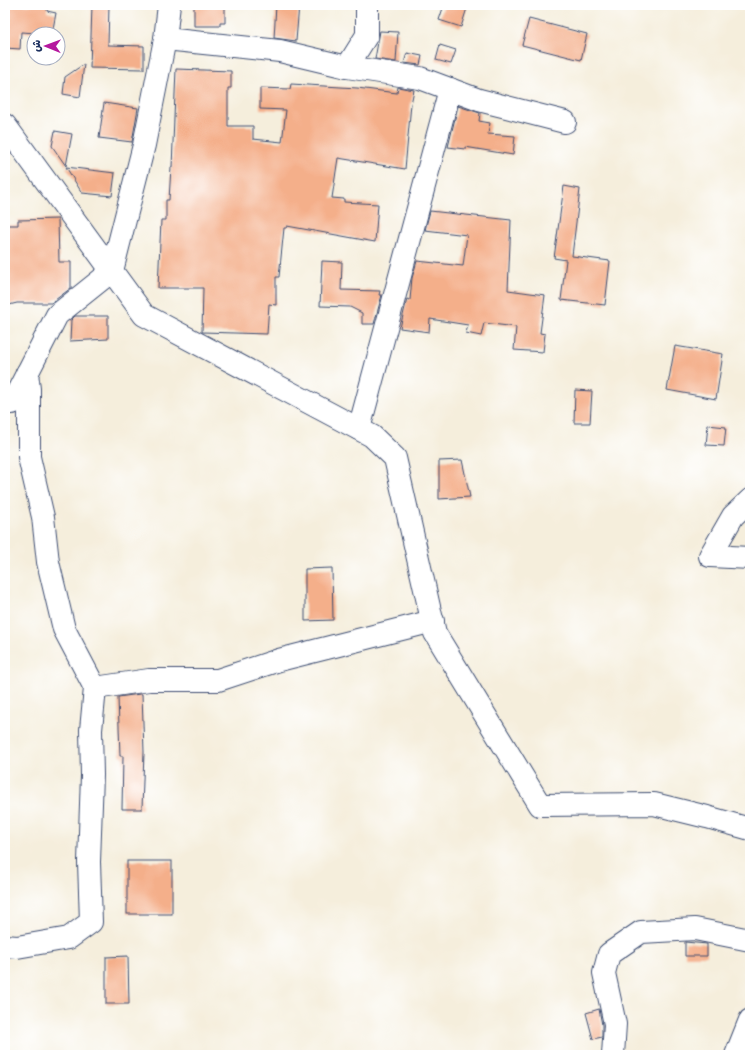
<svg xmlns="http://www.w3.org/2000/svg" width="755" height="1060" font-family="Dekko,'Playpen Sans Arabic',sans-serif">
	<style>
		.building { fill: #f4af8a }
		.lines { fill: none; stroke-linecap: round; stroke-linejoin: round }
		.minor-casing { stroke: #3c4c71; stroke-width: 24 }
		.minor { stroke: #fff; stroke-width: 22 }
	</style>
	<rect width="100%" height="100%" fill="#fff"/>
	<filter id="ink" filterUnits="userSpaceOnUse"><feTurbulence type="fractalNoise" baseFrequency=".025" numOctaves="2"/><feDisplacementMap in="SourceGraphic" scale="8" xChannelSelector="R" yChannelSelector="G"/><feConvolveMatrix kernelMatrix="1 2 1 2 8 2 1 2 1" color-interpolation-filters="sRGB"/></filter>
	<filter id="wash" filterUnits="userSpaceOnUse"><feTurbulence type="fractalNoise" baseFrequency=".012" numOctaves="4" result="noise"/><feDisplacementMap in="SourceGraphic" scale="16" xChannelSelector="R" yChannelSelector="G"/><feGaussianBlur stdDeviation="0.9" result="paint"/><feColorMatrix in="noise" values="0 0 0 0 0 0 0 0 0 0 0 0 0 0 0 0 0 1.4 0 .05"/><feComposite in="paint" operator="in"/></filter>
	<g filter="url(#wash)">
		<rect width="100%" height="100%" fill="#f5eedc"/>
		<g id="blocks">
			<g class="building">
				<path d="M5,5H48L47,11L56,13L52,34L21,32L20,49L5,48Z"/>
				<path d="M92,5H109L108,45L144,46V69L90,68Z"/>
				<path d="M194,5H225V23H220V26H194Z"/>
				<path d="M276,5H299L296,41L274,38Z"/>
				<path d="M444,5H468L461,27L439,20Z"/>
				<path d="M529,19L587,34L581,60L522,45Z"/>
				<path d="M380,31L398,32L396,62L375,59Z"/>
				<path d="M440,45L456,50L451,64L436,60Z"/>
				<path d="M407,53L422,56L420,65L404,63Z"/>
				<path d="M84,64L80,97L63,94L65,77Z"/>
				<path d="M176,69L231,71V88H228V126H253V139L282,142L286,110L260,109V88L290,89L291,84L357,88L397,93L398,87L414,90L411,104L405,169L338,158L332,198L344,199V202L378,204L375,242L287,226L286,228H284L279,277H276V305L269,304L267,334L202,332L203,288H158L161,220H166V200H169L171,167H172Z"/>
				<path d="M104,103L138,108L132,142L99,138Z"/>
				<path d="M458,106L480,113L479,121L490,123L488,134L515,136L513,155L465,147V149L448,147Z"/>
				<path d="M55,131L72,134L66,166L52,146Z"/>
				<path d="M66,167L115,173L112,196L82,193Z"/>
				<path d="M564,186L580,189L572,256L610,261L605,305L561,300L566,260L554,258Z"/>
				<path d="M430,211L511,220L508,290L545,295L540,333L545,334L543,352L514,350L516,327L484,323L481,336L466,333L468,325L430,319L429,332L400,328L407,299L410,300L412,278L417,261L463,266L467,235L425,230Z"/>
				<path d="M58,219L59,262H71V288L51,303H17L5,306V225H18V220Z"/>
				<path d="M322,261L342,262L341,290L380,291L379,295H382L374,324H362V313L350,307L320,306Z"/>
				<path d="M75,316H108V339L70,341L71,320Z"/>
				<path d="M675,346L723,354L716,399L667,390Z"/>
				<path d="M575,390L592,391L590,423H574Z"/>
				<path d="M708,425L726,427L724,446L706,445Z"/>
				<path d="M462,460L470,497L439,499V461Z"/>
				<path d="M332,568L333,620L305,621V569Z"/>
				<path d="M140,694H142L144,752L142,809H122L123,756H120L118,697Z"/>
				<rect x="127" y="861" width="45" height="53"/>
				<path d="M685,942L707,944V956H685Z"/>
				<path d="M128,956L129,1004H106V957Z"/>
				<path d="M599,1009L602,1025V1037L593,1039L586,1013Z"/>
			</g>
		</g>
	</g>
	<g filter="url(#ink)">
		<use href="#blocks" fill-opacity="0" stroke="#3c4c71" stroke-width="1"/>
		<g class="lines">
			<g class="minor-casing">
				<g id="minor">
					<path d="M165,39L280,51L347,67L367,35V5"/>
					<path d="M347,67L420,78L479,100L565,122"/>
					<path d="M5,125L144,315L372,436L395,458L435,633L540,805L654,804L707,817L750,829"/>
					<path d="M5,403H12L57,315L112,271L144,145L165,39L169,5"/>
					<path d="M359,429L450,89"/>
					<path d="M750,500L733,516L710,556L750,558"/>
					<path d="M95,688L149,680H218L279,660L433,621"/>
					<path d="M5,946L17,947L69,938L91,922L89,862L92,775L91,730L95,688L64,629L48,562L43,517L29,457V389L27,373"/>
					<path d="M613,1055L615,1024L604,973L609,954L641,932L695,929L750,940"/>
					<path d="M736,1055L750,1020"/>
				</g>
			</g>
			<use href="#minor" class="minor"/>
		</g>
	</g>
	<rect width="755" height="1060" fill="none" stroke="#fff" stroke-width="20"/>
	<g transform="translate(46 46) rotate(271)"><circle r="19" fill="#ffffff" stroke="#a4acbf"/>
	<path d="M0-3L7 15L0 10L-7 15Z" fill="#b5179e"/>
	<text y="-6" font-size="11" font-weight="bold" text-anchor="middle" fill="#1b2f5e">ش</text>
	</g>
</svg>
